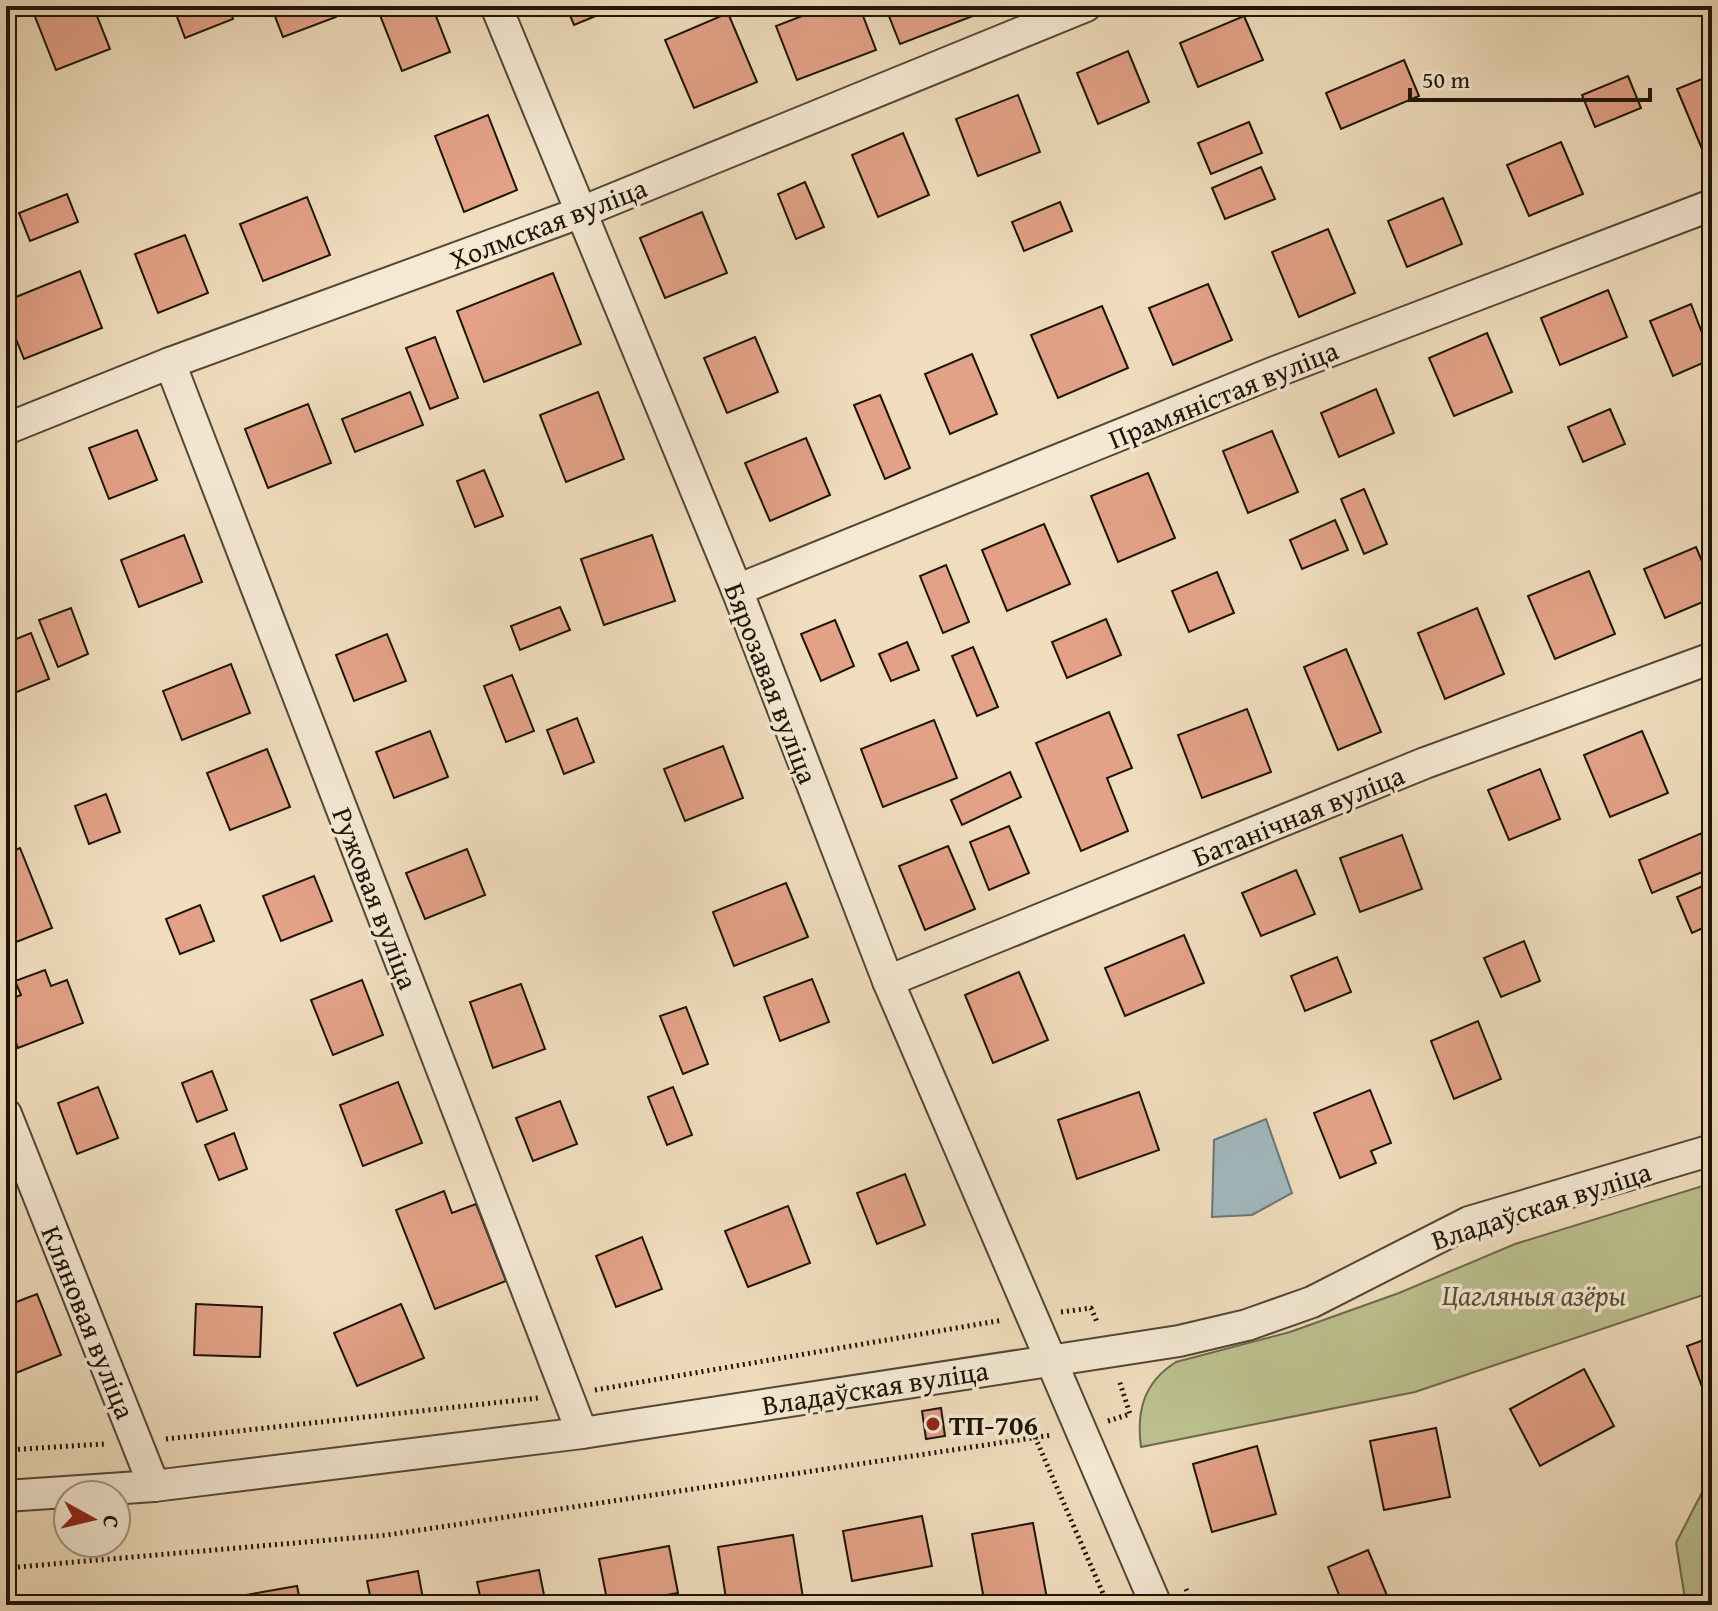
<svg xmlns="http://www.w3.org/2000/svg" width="1718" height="1611" font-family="'Gentium Book Plus',serif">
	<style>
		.green { fill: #bcc08f; stroke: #6d6a4c; stroke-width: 2 }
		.water { fill: #a1b8be; stroke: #6d7676; stroke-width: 2 }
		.building { fill: #e3a288; stroke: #1e140a; stroke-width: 2 }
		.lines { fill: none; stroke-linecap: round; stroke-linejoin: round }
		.minor-casing { stroke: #524637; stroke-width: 34 }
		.path { stroke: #1e140a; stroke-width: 5; stroke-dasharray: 2 4; stroke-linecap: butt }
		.minor { stroke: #f5e9d4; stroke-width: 30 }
		.poi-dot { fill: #8f2418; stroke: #f5e9d4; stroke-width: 3 }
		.labels { text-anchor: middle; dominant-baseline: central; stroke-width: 7; stroke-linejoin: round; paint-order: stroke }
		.street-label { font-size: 28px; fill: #1e140a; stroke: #f5e9d4 }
		.park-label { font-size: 28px; font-style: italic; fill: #555039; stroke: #f5e9d4 }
		.poi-label { font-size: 28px; font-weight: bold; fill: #1e140a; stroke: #f5e9d4; text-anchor: start }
	</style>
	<rect width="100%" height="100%" fill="#f0ddbd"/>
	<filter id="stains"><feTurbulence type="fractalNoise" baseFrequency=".0025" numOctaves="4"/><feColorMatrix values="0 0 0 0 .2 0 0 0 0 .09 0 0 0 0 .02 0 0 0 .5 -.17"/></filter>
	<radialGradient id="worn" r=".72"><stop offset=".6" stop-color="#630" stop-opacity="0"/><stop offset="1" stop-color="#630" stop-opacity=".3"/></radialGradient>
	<g class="green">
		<path d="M1712,1183V1292L1415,1392L1141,1447C1136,1411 1144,1382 1176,1362L1290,1332L1399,1293L1515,1244Z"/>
		<path d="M1712,1473V1605H1686L1676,1543Z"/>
	</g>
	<path class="water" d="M1266,1119L1292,1193L1252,1215L1212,1217L1214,1140Z"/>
	<g class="building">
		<path d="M55,6H93L110,49L56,70L34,14Z"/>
		<path d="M173,6H229L233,19L185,38Z"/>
		<path d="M271,6H332L336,17L283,37Z"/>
		<path d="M388,6H432L450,52L402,71L378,10Z"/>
		<path d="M566,6H620L574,25Z"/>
		<path d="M828,6H835L839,16L860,8L876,50L797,80L776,26Z"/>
		<path d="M885,6H989L991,9L900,44Z"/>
		<path d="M728,13L757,82L694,108L665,40Z"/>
		<path d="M1244,16L1263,60L1198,87L1180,43Z"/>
		<path d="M1128,51L1149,102L1098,124L1077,73Z"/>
		<path d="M1404,60L1419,96L1341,129L1326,93Z"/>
		<path d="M1712,75V145L1702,149L1677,89Z"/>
		<path d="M1628,76L1641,108L1595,127L1582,95Z"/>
		<path d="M1018,95L1040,152L978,176L956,119Z"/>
		<path d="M488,115L517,190L464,212L435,136Z"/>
		<path d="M1249,122L1262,153L1211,174L1198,143Z"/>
		<path d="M903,133L929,195L878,217L852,155Z"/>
		<path d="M1561,142L1583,194L1529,216L1507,165Z"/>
		<path d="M1261,167L1275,199L1225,219L1212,188Z"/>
		<path d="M805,182L824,227L796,239L778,194Z"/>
		<path d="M67,194L78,222L30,241L19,213Z"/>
		<path d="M307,197L330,255L263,281L240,224Z"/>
		<path d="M1443,198L1462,244L1407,267L1388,221Z"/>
		<path d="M1060,202L1072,231L1024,251L1012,222Z"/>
		<path d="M702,212L727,273L665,298L640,238Z"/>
		<path d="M1328,229L1355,293L1299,317L1272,252Z"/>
		<path d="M185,235L208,293L158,313L135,254Z"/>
		<path d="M80,271L102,328L24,359L6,314V301Z"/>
		<path d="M553,273L581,344L484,382L457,311Z"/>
		<path d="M1208,284L1232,340L1173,365L1149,308Z"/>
		<path d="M1608,290L1627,337L1560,365L1541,318Z"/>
		<path d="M1691,304L1712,359L1673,376L1650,321Z"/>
		<path d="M1102,306L1128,368L1058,398L1031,335Z"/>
		<path d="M1487,333L1512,392L1454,416L1429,358Z"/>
		<path d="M435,337L458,398L430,409L406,348Z"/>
		<path d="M755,337L778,392L727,413L704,358Z"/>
		<path d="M972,354L997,414L950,434L925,374Z"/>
		<path d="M1376,389L1394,433L1339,457L1321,413Z"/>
		<path d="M410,392L423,425L355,452L342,419Z"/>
		<path d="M598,392L624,459L566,482L540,415Z"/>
		<path d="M880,395L910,468L885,479L854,405Z"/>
		<path d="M308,404L331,463L268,488L245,429Z"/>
		<path d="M1610,409L1625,444L1583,462L1568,427Z"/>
		<path d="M137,430L157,480L109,499L89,448Z"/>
		<path d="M1272,431L1298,492L1248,513L1223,451Z"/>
		<path d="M806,438L830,495L770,521L745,463Z"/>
		<path d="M484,470L503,516L475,527L457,481Z"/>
		<path d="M1148,473L1175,538L1118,562L1091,496Z"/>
		<path d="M1364,489L1387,544L1364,554L1341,499Z"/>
		<path d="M1335,520L1348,550L1302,569L1290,540Z"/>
		<path d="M1044,524L1070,584L1007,611L982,550Z"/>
		<path d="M184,535L202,582L139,607L121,560Z"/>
		<path d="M652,535L675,601L604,625L581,559Z"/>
		<path d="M1696,547L1712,585V598L1665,618L1644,569Z"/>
		<path d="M946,565L969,622L943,633L920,576Z"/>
		<path d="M1589,571L1615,634L1555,659L1528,596Z"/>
		<path d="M1217,572L1234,613L1189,632L1172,591Z"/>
		<path d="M560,607L570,630L520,650L511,626Z"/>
		<path d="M71,608L88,654L58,667L39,620Z"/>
		<path d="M1477,608L1504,674L1445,699L1418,633Z"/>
		<path d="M1106,619L1121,655L1067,678L1052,642Z"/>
		<path d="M835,620L854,666L821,681L801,634Z"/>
		<path d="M31,633L49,679L12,694L6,679V643Z"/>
		<path d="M387,634L406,681L354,701L336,655Z"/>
		<path d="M907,642L919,670L891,681L879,654Z"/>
		<path d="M973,647L998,707L977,716L952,656Z"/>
		<path d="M1346,649L1381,732L1338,750L1304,667Z"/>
		<path d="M231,664L250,713L182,740L163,691Z"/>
		<path d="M512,675L534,731L506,742L484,686Z"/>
		<path d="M1247,709L1271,772L1202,798L1178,735Z"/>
		<path d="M1109,712L1132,768L1107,778L1128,831L1081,851L1036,743Z"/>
		<path d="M577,718L594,762L564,774L547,730Z"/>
		<path d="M934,720L957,778L883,807L861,749Z"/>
		<path d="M430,731L448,777L394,798L376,752Z"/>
		<path d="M1642,731L1668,793L1610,817L1584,755Z"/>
		<path d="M723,746L743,798L685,821L664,769Z"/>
		<path d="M267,749L290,807L230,830L207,773Z"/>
		<path d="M1540,769L1560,819L1509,840L1488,790Z"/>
		<path d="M1010,772L1021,797L962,825L951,800Z"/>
		<path d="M106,794L120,832L89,844L75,806Z"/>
		<path d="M1009,826L1029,873L989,890L970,842Z"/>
		<path d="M1702,833L1712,856V868L1652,893L1639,860Z"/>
		<path d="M1402,835L1422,889L1360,912L1340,858Z"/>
		<path d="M948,846L975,909L925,930L899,866Z"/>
		<path d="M20,848L52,928L6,946V854Z"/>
		<path d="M467,849L485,895L425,919L406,873Z"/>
		<path d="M1296,870L1315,914L1261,936L1242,893Z"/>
		<path d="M314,876L332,921L281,941L263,896Z"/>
		<path d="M1712,882V924L1692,933L1677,897Z"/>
		<path d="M786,883L808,937L734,966L713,912Z"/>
		<path d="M200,905L214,941L180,954L166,919Z"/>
		<path d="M1184,935L1204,983L1125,1016L1105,968Z"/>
		<path d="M1524,941L1540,981L1501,997L1484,958Z"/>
		<path d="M1337,957L1351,992L1305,1011L1291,976Z"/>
		<path d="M45,970L51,986L67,980L83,1023L18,1048L6,1017V1001L21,995L15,981Z"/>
		<path d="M1019,972L1048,1040L993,1063L965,995Z"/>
		<path d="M812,979L829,1022L780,1041L764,997Z"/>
		<path d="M362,980L383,1035L333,1055L311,1000Z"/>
		<path d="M521,984L545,1049L493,1068L470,1002Z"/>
		<path d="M686,1007L708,1064L683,1074L660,1016Z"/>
		<path d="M1478,1021L1501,1079L1454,1099L1431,1041Z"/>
		<path d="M212,1071L227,1110L197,1122L182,1083Z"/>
		<path d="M398,1082L422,1143L363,1166L340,1105Z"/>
		<path d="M98,1087L118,1138L77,1154L58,1103Z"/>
		<path d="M673,1087L692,1135L667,1145L648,1097Z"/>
		<path d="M1370,1090L1391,1143L1371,1151L1376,1163L1340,1178L1314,1113Z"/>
		<path d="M1139,1092L1159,1150L1077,1179L1058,1120Z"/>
		<path d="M560,1101L577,1144L533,1161L516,1118Z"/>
		<path d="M234,1133L247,1169L219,1180L205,1145Z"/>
		<path d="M905,1174L925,1225L877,1244L857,1193Z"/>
		<path d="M444,1191L452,1213L476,1204L506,1281L435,1309L396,1210Z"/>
		<path d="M788,1206L810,1263L748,1287L725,1231Z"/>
		<path d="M642,1237L662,1289L616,1307L596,1256Z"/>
		<path d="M37,1294L61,1355L6,1377V1306Z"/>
		<path d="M196,1304L262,1307L260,1357L194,1355Z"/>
		<path d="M401,1304L424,1358L357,1386L334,1333Z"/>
		<path d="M1712,1337V1402L1708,1403L1687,1346Z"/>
		<path d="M1584,1369L1614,1426L1540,1466L1510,1409Z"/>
		<path d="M941,1408L945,1436L926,1439L922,1411Z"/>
		<path d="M1436,1428L1450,1497L1384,1510L1370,1441Z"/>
		<path d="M1257,1446L1276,1514L1212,1532L1193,1464Z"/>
		<path d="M922,1516L932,1566L852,1581L843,1531Z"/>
		<path d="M1033,1523L1048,1604L985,1605L972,1534Z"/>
		<path d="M793,1535L803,1598L762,1605H727L718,1547Z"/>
		<path d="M669,1546L678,1593L608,1605L599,1559Z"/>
		<path d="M1368,1550L1391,1605H1343L1328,1567Z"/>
		<path d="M539,1570L546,1605H482L477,1582Z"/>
		<path d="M418,1571L424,1605H372L367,1581Z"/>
		<path d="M297,1586L301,1605H242L240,1596Z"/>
	</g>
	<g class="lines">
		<g class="minor-casing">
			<g id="minor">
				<path d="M496,6L737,590L888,981L1156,1605"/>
				<path d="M170,363L582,1433"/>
				<path d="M6,429L170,363L579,213L1086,6"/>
				<path d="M737,590L1275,372L1712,205"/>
				<path d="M888,981L1425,763L1712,658"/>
				<path d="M6,1114L154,1486"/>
				<path d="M6,1496L154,1486L582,1433L1179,1341L1247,1325L1312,1302L1469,1222L1712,1150"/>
			</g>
		</g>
		<g class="path">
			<path d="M1061,1312L1091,1308L1097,1322"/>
			<path d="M595,1390L1003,1320"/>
			<path d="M1108,1421L1130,1414L1119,1380"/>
			<path d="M1035,1437L1108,1605"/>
			<path d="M166,1439L538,1398"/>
			<path d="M6,1450L104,1444"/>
			<path d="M6,1568L387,1535L1052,1435"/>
			<path d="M1186,1589L1193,1605"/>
		</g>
		<use href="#minor" class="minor"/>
	</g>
	<circle class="poi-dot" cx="933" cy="1424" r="8"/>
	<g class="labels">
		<g class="street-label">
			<text transform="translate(548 223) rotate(-21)">Холмская вуліца</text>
			<text transform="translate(1223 394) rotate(-22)">Прамяністая вуліца</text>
			<text transform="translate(772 683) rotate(69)">Бярозавая вуліца</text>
			<text transform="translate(1298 815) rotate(-22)">Батанічная вуліца</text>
			<text transform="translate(376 898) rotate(69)">Ружовая вуліца</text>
			<text transform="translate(1541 1205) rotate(-18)">Владаўская вуліца</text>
			<text transform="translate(89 1322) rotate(68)">Кляновая вуліца</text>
			<text transform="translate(875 1387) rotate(-9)">Владаўская вуліца</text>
		</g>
		<g class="park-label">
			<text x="1534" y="1294">Цагляныя азёры</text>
		</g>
		<g class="poi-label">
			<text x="949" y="1424">ТП-706</text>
		</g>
	</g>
	<rect width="1718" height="1611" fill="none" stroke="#f0ddbd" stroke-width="32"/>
	<rect x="8" y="8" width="1702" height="1595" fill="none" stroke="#1e140a" stroke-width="4"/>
	<rect x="16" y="16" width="1686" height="1579" fill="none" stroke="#1e140a" stroke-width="2"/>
	<g transform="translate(92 1519) rotate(98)"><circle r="38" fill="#f5e9d4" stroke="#9f9483" stroke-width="2"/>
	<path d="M0-6L14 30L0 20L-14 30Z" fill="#8f2418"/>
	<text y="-12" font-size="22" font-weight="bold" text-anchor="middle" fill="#1e140a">С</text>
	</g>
	<path d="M1410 88v12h240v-12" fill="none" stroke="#1e140a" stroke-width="4"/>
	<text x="1422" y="88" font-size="24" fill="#1e140a" stroke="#f5e9d4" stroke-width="6" paint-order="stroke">50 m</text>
	<rect width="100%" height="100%" filter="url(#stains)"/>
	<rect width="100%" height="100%" fill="url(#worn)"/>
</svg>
